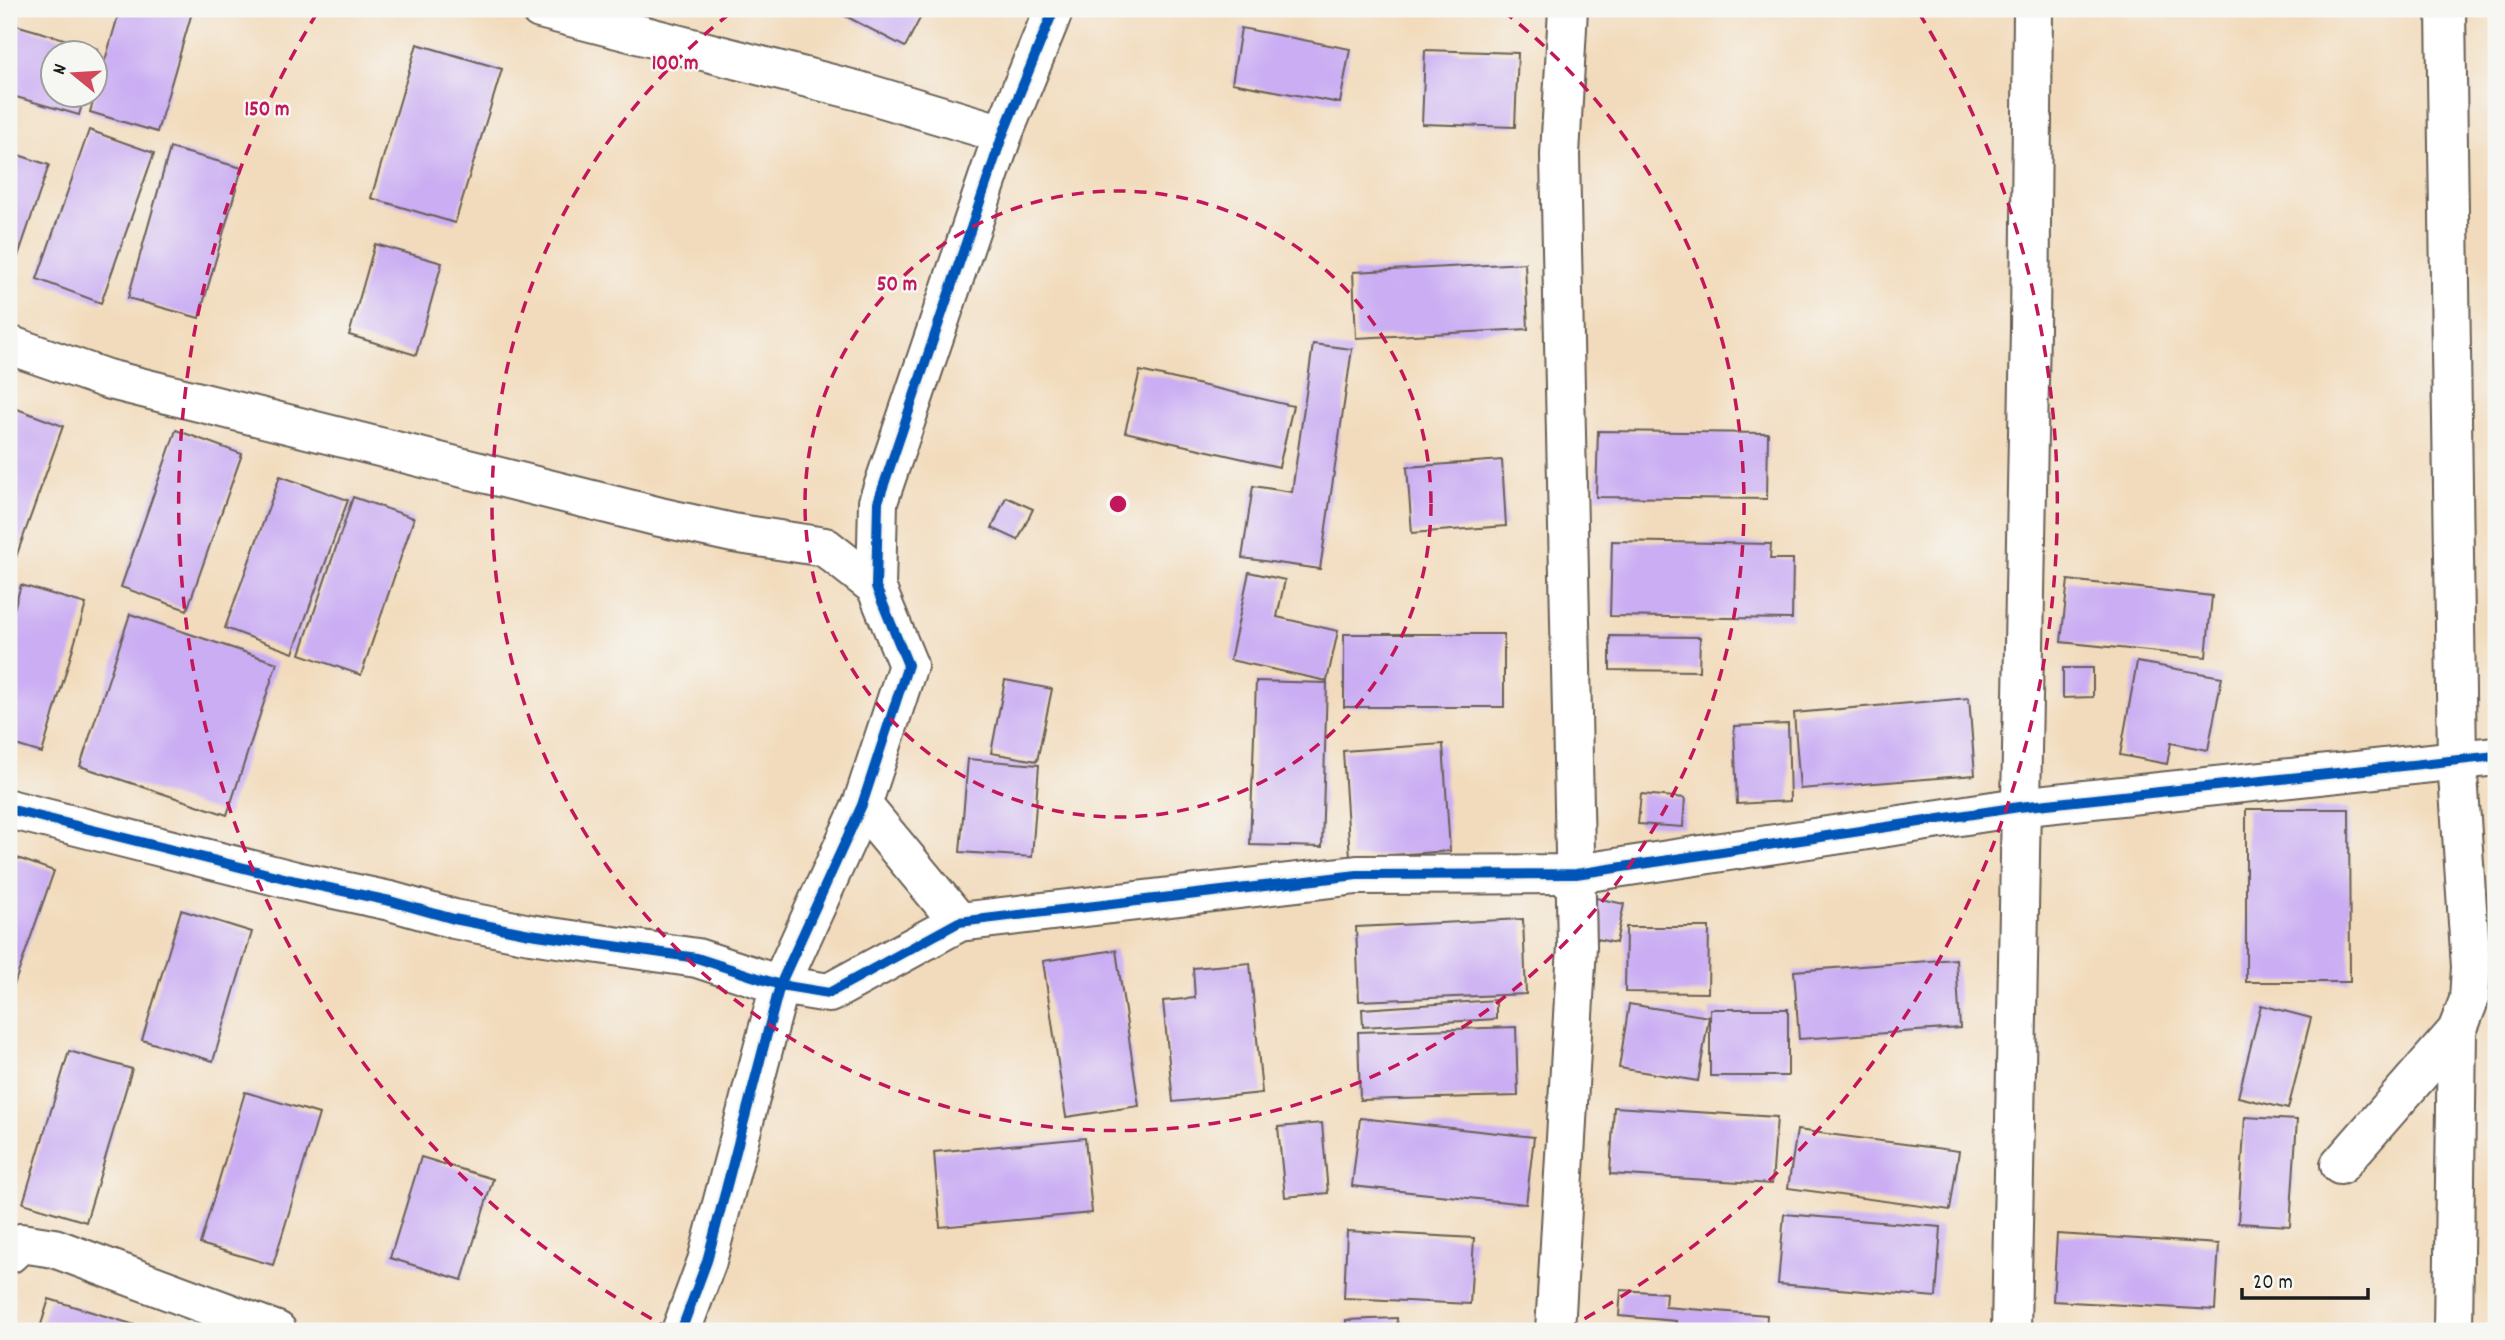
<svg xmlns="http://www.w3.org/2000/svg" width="2505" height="1340" font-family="Dekko,sans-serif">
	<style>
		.building { fill: #caadf3 }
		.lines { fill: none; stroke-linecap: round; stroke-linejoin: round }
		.street-casing { stroke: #675f54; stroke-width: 42 }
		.street { stroke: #fff; stroke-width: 38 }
		.cycleway-casing { stroke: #f6f6f2; stroke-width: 15 }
		.cycleway { stroke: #0057b8; stroke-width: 10 }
		.ring { fill: none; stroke: #c2185b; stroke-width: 3.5; stroke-dasharray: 12 9 }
		.centre { fill: #c2185b; stroke: #f6f6f2; stroke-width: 3.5 }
		.ring-label { font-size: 21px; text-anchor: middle; font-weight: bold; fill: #c2185b; stroke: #f6f6f2; stroke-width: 5; stroke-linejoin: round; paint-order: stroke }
	</style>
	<rect width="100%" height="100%" fill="#f6f6f2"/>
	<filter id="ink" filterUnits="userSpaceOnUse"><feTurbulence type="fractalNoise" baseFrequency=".0143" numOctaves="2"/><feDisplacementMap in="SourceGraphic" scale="14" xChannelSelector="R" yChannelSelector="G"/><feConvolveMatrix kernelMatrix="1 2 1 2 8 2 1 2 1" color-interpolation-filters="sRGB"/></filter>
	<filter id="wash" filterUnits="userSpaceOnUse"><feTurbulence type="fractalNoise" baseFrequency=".00686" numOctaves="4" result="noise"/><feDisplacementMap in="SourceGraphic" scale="28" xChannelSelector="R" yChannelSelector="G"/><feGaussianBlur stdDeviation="1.57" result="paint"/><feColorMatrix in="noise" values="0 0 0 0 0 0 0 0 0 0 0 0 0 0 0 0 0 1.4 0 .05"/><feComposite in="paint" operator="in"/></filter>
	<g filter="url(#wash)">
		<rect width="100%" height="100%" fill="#f2dbbc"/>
		<g id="blocks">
			<g class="building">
				<path d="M120,9H193L157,132L90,112Z"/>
				<path d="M832,9H925L905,47Z"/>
				<path d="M9,23L98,49L95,58L94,52H52V94H85L79,115L9,95Z"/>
				<path d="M1241,28L1350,49L1340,103L1232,83Z"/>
				<path d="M417,44L502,69L455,223L371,198Z"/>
				<path d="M1425,50L1518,53L1515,127L1422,124Z"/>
				<path d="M89,130L154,153L101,303L37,279Z"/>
				<path d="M170,148L242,168L199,318L128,298Z"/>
				<path d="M9,152L49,165L13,271L9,270Z"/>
				<path d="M375,244L442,263L416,355L349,335Z"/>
				<path d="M1525,263L1528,329L1356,338L1353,272Z"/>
				<path d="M1313,344L1352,349L1320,569L1242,558L1253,486L1292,492Z"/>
				<path d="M1140,371L1293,406L1279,467L1125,432Z"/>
				<path d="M9,406L63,426L16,557L9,555Z"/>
				<path d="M176,430L242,454L187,610L121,587Z"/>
				<path d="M1598,431L1768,433L1767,499L1596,497Z"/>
				<path d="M1502,460L1506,526L1412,533L1407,467Z"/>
				<path d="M280,476L348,500L293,653L225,628Z"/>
				<path d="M353,497L414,518L361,675L300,654Z"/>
				<path d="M1006,497L1033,509L1018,540L992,528Z"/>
				<path d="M1612,541L1771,544L1770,559H1793L1792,619L1610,616Z"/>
				<path d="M1249,572L1285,580L1277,617L1338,631L1327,681L1230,660Z"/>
				<path d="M2068,580L2212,596L2206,657L2061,642Z"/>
				<path d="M21,585L86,604L42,753L9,743V626Z"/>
				<path d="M130,614L277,663L227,815L80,766Z"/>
				<rect x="1344" y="634" width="160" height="73"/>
				<path d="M1610,636L1700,637L1699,671L1610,670Z"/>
				<path d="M2137,662L2222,677L2208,750L2171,743L2167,764L2120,755Z"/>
				<path d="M2063,668H2093V697L2063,698Z"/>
				<path d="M1005,680L1052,689L1037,761L991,753Z"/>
				<path d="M1256,681L1327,683L1322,847L1250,845Z"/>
				<path d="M1969,698L1975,775L1800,789L1794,713Z"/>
				<path d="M1788,724L1790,801L1737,804L1734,726Z"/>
				<path d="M1443,744L1450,851L1350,858L1343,751Z"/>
				<path d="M968,759L1039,765L1032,857L960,852Z"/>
				<path d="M1641,794L1685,798L1683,827L1638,824Z"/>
				<path d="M2246,809H2349L2350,982H2246Z"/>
				<path d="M9,855L54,871L9,999Z"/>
				<path d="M1596,898L1624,904L1616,943L1588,937Z"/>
				<path d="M181,910L252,932L213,1061L142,1040Z"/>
				<path d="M1523,919L1526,994L1359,1001L1356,927Z"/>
				<path d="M1626,927H1709L1708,993L1625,992Z"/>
				<path d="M1116,950L1139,1106L1066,1117L1043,961Z"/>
				<path d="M1956,959L1960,1028L1799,1039L1794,971Z"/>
				<path d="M1250,963L1262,1093L1173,1102L1163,1001L1195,998L1193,968Z"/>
				<path d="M1496,1000V1019L1363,1027L1362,1009Z"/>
				<path d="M1629,1004L1709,1017L1698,1081L1619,1068Z"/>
				<path d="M2261,1005L2311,1018L2288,1109L2238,1097Z"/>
				<rect x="1710" y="1009" width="78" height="67"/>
				<path d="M1516,1027L1518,1096L1360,1100L1358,1032Z"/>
				<path d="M69,1051L132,1069L86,1222L23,1203Z"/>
				<path d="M245,1092L319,1114L273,1265L200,1244Z"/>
				<path d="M1614,1107L1777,1117L1772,1184L1610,1174Z"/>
				<path d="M2245,1117L2297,1120L2290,1226L2238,1223Z"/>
				<path d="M1360,1118L1534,1137L1526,1204L1352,1186Z"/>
				<path d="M1322,1123L1328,1193L1285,1197L1278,1127Z"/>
				<path d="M1797,1130L1959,1151L1950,1210L1788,1188Z"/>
				<path d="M1085,1138L1092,1213L940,1227L934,1152Z"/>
				<path d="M421,1157L493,1179L462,1280L390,1258Z"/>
				<path d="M1784,1214L1941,1227L1936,1297L1778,1284Z"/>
				<path d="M1347,1231L1474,1238L1470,1304L1344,1298Z"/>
				<path d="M2057,1234L2219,1244L2215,1310L2053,1301Z"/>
				<path d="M1621,1290L1666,1293L1665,1307L1767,1315L1766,1331H1675L1676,1321L1619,1316Z"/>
				<path d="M49,1299L155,1331H39Z"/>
				<path d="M1397,1318L1398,1331H1346V1320Z"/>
			</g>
		</g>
	</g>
	<g filter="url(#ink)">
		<use href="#blocks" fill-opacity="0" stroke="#675f54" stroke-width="2"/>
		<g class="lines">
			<g class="street-casing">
				<g id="street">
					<path d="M540,9L859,91L1003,134"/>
					<path d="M9,345L107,379L660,517L733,533L825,547L876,587"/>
					<path d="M862,805L959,922"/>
					<path d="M9,809L296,881L390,901L454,919L530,934L697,958L780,985L829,993L959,922L1357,875L1576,874L2019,807L2496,756"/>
					<path d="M2340,1165L2457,1031L2469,1000L2471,967L2457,760L2446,9"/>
					<path d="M9,1254L21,1243L54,1248L277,1331"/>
					<path d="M681,1331L707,1261L780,985L862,805L908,665L876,587L878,502L1003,134L1054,9"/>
					<path d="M1555,1331L1577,946L1560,155L1568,9"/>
					<path d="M2011,1331L2030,329L2033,9"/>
					<path d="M2453,1331L2457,1031"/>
				</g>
			</g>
			<use href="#street" class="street"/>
			<g class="cycleway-casing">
				<g id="cycleway">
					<path d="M9,809L296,881L390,901L454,919L530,934L697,958L780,985L829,993L959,922L1357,875L1576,874L2019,807L2496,756"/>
					<path d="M681,1331L707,1261L780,985L862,805L908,665L876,587L878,502L1003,134L1054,9"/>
				</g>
			</g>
			<use href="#cycleway" class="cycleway"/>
		</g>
	</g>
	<g class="ring">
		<circle cx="1118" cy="504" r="313"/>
		<path d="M1503 11A626 626 0 1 1 733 11"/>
		<path d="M670 1329A939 939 0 0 1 317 13M1919 13A939 939 0 0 1 1566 1329"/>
	</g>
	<circle cx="1118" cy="504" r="10" class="centre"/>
	<g class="ring-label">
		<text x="675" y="69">100 m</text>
		<text x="267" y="115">150 m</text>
		<text x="897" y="290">50 m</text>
	</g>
	<rect width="2505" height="1340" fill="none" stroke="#f6f6f2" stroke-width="35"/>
	<g transform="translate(74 74) rotate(288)"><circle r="33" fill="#f6f6f2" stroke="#9f9f9c" stroke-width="2"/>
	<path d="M0-5L12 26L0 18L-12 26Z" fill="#d1495b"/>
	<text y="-10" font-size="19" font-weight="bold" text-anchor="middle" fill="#1c1c1c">N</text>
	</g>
	<path d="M2242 1288v10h126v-10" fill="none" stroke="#1c1c1c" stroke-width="3.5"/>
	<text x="2253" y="1288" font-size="21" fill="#1c1c1c" stroke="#f6f6f2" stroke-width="5" paint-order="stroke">20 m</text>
</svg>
